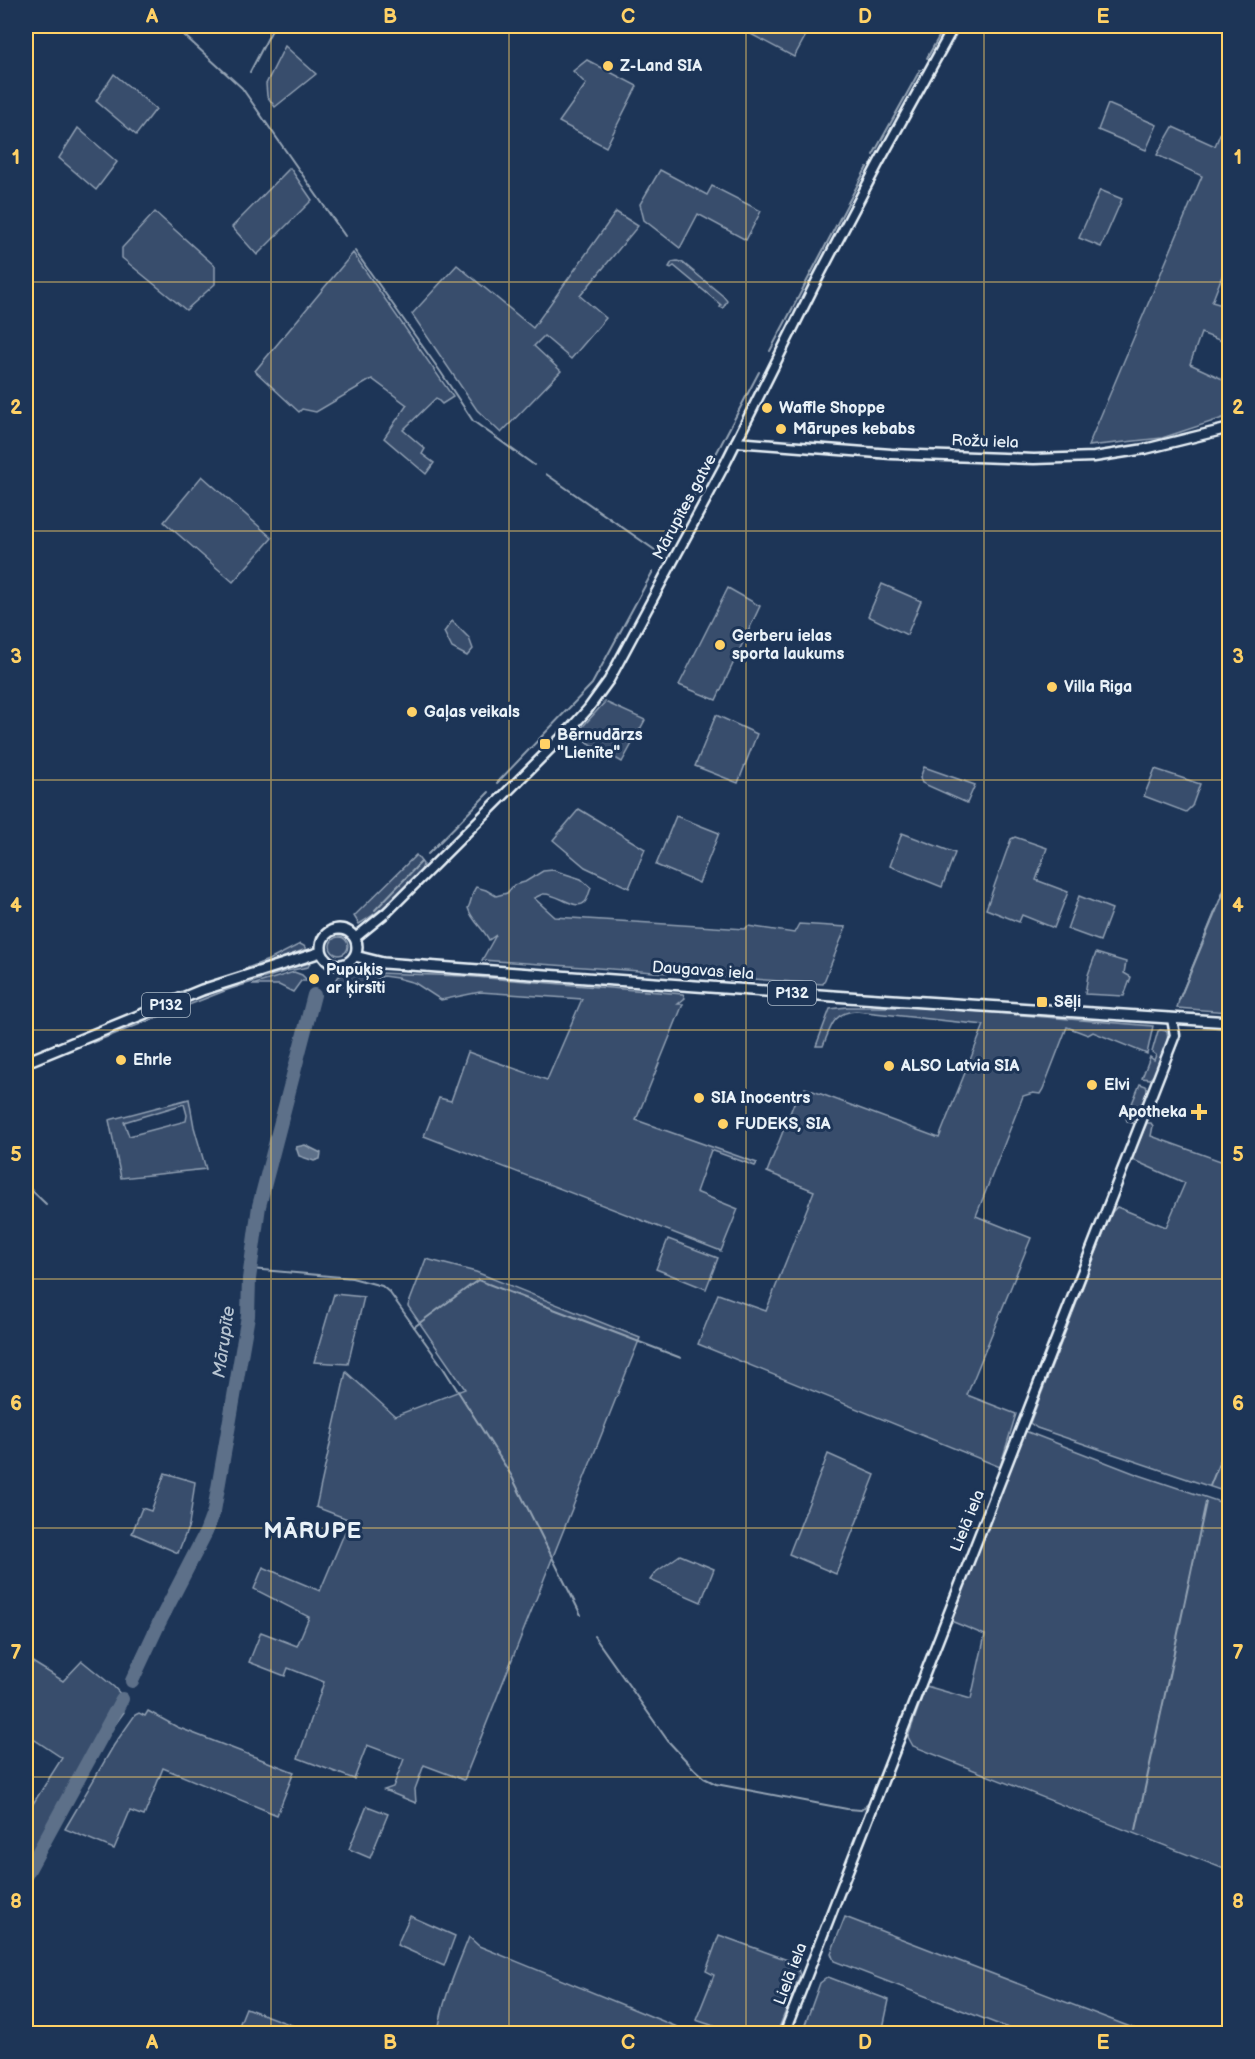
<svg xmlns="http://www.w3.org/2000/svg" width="1255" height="2059" font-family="'Balsamiq Sans',sans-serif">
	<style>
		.green { fill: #374d6c; stroke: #909fb2; stroke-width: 1.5; fill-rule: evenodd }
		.water { fill: #5d7089; stroke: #95a4b5; stroke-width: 1.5 }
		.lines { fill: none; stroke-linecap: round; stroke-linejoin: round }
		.stream { stroke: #95a4b5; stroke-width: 2 }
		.river { stroke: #5d7089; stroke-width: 14 }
		.secondary-casing { stroke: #e8f1f8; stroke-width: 13 }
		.primary-casing { stroke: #e8f1f8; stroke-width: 14 }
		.secondary { stroke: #1d3557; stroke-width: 8 }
		.primary { stroke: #1d3557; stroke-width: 9 }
		.grid { fill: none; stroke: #ffd166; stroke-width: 1.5; stroke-opacity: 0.55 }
		.poi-dot { fill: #ffd166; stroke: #1d3557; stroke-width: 2 }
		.labels { text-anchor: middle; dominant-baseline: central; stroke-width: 6; stroke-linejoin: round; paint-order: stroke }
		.shield { fill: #1d3557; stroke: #abb9c8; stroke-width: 1.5 }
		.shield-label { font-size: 15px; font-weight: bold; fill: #e8f1f8 }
		.poi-label { font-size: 16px; font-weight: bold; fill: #e8f1f8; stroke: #1d3557; text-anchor: start }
		.street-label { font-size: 16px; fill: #e8f1f8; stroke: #1d3557 }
		.water-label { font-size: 18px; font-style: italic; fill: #b7c4d1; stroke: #1d3557 }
		.district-label { font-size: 22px; font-weight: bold; letter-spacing: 1.5px; fill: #e8f1f8; stroke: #1d3557 }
		.neatline { fill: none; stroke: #ffd166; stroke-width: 2 }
		.grid-label { font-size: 20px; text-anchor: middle; font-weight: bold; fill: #ffd166 }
	</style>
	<rect width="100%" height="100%" fill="#1d3557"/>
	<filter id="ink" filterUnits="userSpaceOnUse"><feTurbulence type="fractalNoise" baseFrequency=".0167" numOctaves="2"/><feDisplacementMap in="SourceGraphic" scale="12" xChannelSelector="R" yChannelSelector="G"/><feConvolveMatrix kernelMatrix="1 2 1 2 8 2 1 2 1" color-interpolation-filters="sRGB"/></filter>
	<g filter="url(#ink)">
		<g class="green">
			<path d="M753,26H811L794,57L747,32Z"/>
			<path d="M285,46L316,74L275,107L267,96L266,84Z"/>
			<path d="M587,60L637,86L606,147L559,122L586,84L573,71Z"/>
			<path d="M114,74L156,109L136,135L96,101Z"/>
			<path d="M1108,104L1157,125L1146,150L1098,130Z"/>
			<path d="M1228,115L1230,116L1229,258L1212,302L1229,307V344L1201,333L1190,364L1229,382V416L1162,438L1088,446L1202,176L1157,155L1173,127L1215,146Z"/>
			<path d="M78,128L117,162L96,190L59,158Z"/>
			<path d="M290,168L312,200L257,255L232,227Z"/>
			<path d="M660,170L707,195L712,186L761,211L746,240L698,214L680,248L644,220L640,204Z"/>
			<path d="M1100,190L1122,199L1101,247L1079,238Z"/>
			<path d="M155,212L215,266V284L186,310L122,258V248Z"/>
			<path d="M616,212L638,226L580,296L606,318L571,359L544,336L534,346L561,371L501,433L477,410L412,314L457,265L533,328Z"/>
			<path d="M353,253L453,397L442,404L436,398L403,430L425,449L422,454L434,463L426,474L384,438L407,405L372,379L316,412L302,409L299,412L255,371Z"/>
			<path d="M677,261L683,263L723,296L727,301L723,308L720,307L721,305L674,266L671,268L669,267L672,262Z"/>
			<path d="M202,476L272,538L233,582L164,522Z"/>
			<path d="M882,584L921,601L907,635L868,616Z"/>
			<path d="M728,588L760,606L716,700L679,685Z"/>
			<path d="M452,621L469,638L473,649L467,656L452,648L444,632Z"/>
			<path d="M605,702L645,720L622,762L575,735Z"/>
			<path d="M716,715L757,734L738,783L695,766Z"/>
			<path d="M924,767L975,785L967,803L922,783L920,778Z"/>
			<path d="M1155,769L1200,784L1192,806L1186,812L1144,796Z"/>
			<path d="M579,809L645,849L629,888L585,867L553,840Z"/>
			<path d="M676,816L719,833L699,883L656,865Z"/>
			<path d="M902,833L955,853L942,887L890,866Z"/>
			<path d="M1015,837L1047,848L1036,880L1068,892L1054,928L1022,915L1019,922L986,909L1011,839Z"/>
			<path d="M416,855L423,864C422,881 374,915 359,924L354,916Z"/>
			<path d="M553,870L581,879L591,888C589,892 588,899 585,902C576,912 556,892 543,894C540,895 537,897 534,898L555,917L745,929L748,926L794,933L799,924L846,927L823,984L482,960L496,935L489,940C483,928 472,921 468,908C472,901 471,894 476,887L486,890L496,896L507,893L514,885L525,882L543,871Z"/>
			<path d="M1229,877V1012L1177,1008L1179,1000Z"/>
			<path d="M1079,896L1112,909L1100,941L1067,929Z"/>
			<circle cx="339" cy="946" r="9"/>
			<path d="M300,944L304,946L306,949L250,970H242L271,959Z"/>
			<path d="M1096,953L1126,962L1124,973L1131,977L1124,996L1085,994L1088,975Z"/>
			<path d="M310,963L308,967L287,971L227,990L92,1043L97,1038L245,980Z"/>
			<path d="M294,972L302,975L308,981H301L293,992L279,985H252Z"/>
			<path d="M349,972L463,976L683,994L685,998L678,1004H683L636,1120L757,1163L755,1166L711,1150L696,1192L738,1209L721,1251L424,1136L439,1098L451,1101L468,1052L547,1080L582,999L480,992L441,1000L415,983L397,978L383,976L369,983L335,986L336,979L342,974Z"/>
			<path d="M847,1007H924L1153,1026L1147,1054L1093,1032L1088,1035L1067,1027L1043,1089L1040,1094L1033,1093L1023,1096L976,1216L1031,1238L967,1395L1016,1414L1000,1467L698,1344L718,1294L766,1311L814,1191L767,1172L796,1098L802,1097L805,1088L939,1138L984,1025L856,1011C833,1012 831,1027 823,1046H816L830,1009Z"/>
			<path d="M1160,1030L1167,1031C1170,1044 1160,1070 1150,1079L1142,1078L1150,1057L1154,1060L1156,1055L1152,1052L1158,1031Z"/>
			<path d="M1140,1084L1146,1086L1148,1092L1135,1124L1127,1121L1126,1118Z"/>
			<path d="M189,1099L194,1127L206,1169L121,1178L109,1120ZM184,1104L187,1115L186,1121L129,1136L124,1122Z"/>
			<path d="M1147,1123H1151L1153,1126L1151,1136L1229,1164L1230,1444L1226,1453L1229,1454V1492L1220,1490L1037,1428L1030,1423L1112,1212L1117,1207L1166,1227L1185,1183L1131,1159Z"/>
			<path d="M668,1239L718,1258L706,1289L656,1269Z"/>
			<path d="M426,1259L476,1272L640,1338L464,1780L424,1765L415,1789L416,1803L384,1790L393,1787L404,1759L367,1745L354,1779L298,1758L324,1682L288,1668L285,1676L249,1662L261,1632L297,1646L309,1617L254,1589L263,1567L320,1591L350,1520L316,1507L346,1372L395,1416L465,1389L408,1306Z"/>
			<path d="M334,1294L364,1297L348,1364L314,1362Z"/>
			<path d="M1025,1431L1136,1474L1229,1505V1871L913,1746L908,1737L926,1686L971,1699L985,1635L951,1621Z"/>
			<path d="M828,1454L875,1475L836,1574L789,1554Z"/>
			<path d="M165,1473L195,1482L189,1525L178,1553L132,1533L142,1508L151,1511Z"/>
			<path d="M680,1555L714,1569L701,1602L650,1580L656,1572Z"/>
			<path d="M26,1658L63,1681L82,1661L114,1687L125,1699L120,1708L124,1712L104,1740L26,1868V1809L29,1810L62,1758L26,1734Z"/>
			<path d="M148,1711L177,1727L294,1772L277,1815L163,1768L144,1816L130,1811L114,1849L65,1829L114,1745L135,1715L139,1713L145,1716Z"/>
			<path d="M367,1806L388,1814L370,1858L349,1849Z"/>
			<path d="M410,1916L455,1936L444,1966L397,1945Z"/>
			<path d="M845,1917L1146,2033H1021L834,1961L831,1953Z"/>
			<path d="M719,1935L796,1963L800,1975L777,2033H735L696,2020L714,1975L706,1971Z"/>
			<path d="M469,1937L479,1946L682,2029L681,2033H438C442,2000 457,1968 469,1937Z"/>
			<path d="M828,1977L889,2000L882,2033H802L820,1983Z"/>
			<path d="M246,2008L305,2030L303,2033H236Z"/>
		</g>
		<path class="water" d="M305,1145L321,1153L320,1159L314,1161L299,1156L296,1147Z"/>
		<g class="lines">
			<g class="stream">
				<path d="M174,26L242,88L345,236"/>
				<path d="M927,58L945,26"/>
				<path d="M250,72L274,26"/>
				<path d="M873,155L920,70"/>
				<path d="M355,251L440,371L473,421L534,465"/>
				<path d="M770,351L867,167"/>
				<path d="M706,473L759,372"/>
				<path d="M546,474L662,555"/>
				<path d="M660,559L701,482"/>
				<path d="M497,783L592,684L653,571"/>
				<path d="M428,854L489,792"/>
				<path d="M375,910L421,862"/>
				<path d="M1179,1000L1230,877"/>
				<path d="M26,1185L46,1204"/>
				<path d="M251,1269L352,1278L382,1286L390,1293L442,1366L511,1475L581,1615"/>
				<path d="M414,1327L478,1280L681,1358"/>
				<path d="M1210,1486L1230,1436"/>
				<path d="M594,1636L668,1741L694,1769L704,1778L716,1784L847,1809L861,1810L868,1804"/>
				<path d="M1136,1830L1206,1502"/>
			</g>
			<g class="river">
				<path d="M132,1681L159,1623L206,1532L214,1511L248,1316L249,1279L259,1206L314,995"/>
				<path d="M26,1875L122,1699"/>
			</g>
			<g class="secondary-casing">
				<g id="secondary">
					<path d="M736,442L891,454L1034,459L1094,457L1145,449L1230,428"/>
					<path d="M355,938L387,912L572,727L588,709L609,680L725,464L818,278L878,164L954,26"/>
					<path d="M784,2034L1175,1035L1172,1019"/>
				</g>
			</g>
			<g class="primary-casing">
				<g id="primary">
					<circle cx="339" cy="947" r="18"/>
					<path d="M355,956L383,963L847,997L1230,1022"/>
					<path d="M26,1062L202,990L321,952"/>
				</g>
			</g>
			<use href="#secondary" class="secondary"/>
			<use href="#primary" class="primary"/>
		</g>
	</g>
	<path class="grid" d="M271,26V2034M509,26V2034M746,26V2034M984,26V2034M26,282H1230M26,531H1230M26,780H1230M26,1030H1230M26,1279H1230M26,1528H1230M26,1777H1230"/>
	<g class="poi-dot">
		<circle cx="608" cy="66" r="6"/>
		<circle cx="767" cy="408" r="6"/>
		<circle cx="781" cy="429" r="6"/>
		<circle cx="720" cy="645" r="6"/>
		<circle cx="1052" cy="687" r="6"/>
		<circle cx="412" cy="712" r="6"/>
		<rect x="539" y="738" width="12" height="12" rx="3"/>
		<circle cx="314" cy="979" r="6"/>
		<rect x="1036" y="996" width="12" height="12" rx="3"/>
		<circle cx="121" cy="1060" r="6"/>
		<circle cx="889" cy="1066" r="6"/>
		<circle cx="1092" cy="1085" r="6"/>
		<circle cx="699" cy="1098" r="6"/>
		<path d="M1196 1103h6v6h6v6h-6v6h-6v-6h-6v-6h6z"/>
		<circle cx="723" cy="1124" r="6"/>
	</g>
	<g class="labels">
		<g class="shield">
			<rect x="768" y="981" width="48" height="24" rx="4.5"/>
			<rect x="142" y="993" width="48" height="24" rx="4.5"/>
		</g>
		<g class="shield-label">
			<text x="792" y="993">P132</text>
			<text x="166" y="1005">P132</text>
		</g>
		<g class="poi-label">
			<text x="620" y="66">Z-Land SIA</text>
			<text x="779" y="408">Waffle Shoppe</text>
			<text x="793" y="429">Mārupes kebabs</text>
			<text x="732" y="636">Gerberu ielas<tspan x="732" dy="18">sporta laukums</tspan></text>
			<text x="1064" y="687">Villa Riga</text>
			<text x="424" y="712">Gaļas veikals</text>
			<text x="557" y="735">Bērnudārzs<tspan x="557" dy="18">"Lienīte"</tspan></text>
			<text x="326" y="970">Pupuķis<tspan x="326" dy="18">ar ķirsīti</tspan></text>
			<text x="1054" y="1002">Sēļi</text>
			<text x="133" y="1060">Ehrle</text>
			<text x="901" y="1066">ALSO Latvia SIA</text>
			<text x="1104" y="1085">Elvi</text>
			<text x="711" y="1098">SIA Inocentrs</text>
			<text x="1187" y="1112" text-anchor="end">Apotheka</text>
			<text x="735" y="1124">FUDEKS, SIA</text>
		</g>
		<g class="street-label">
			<text transform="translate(985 442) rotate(2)">Rožu iela</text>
			<text transform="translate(685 507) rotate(-62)">Mārupītes gatve</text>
			<text transform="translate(703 971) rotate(4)">Daugavas iela</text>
			<text transform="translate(968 1521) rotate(-68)">Lielā iela</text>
			<text transform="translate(791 1974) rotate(-69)">Lielā iela</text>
		</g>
		<g class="water-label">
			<text transform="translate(224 1342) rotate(-82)">Mārupīte</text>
		</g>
		<g class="district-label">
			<text x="313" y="1531">MĀRUPE</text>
		</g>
	</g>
	<rect width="1255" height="2059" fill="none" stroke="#1d3557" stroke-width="66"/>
	<rect x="33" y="33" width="1189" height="1993" class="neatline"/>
	<g class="grid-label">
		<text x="152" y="23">A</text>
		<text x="390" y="23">B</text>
		<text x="628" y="23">C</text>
		<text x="865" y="23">D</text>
		<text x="1103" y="23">E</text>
		<text x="16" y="164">1</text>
		<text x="1238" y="164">1</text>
		<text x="16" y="414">2</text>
		<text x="1238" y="414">2</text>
		<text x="16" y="663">3</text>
		<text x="1238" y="663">3</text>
		<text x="16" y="912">4</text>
		<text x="1238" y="912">4</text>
		<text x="16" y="1161">5</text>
		<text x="1238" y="1161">5</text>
		<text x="16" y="1410">6</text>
		<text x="1238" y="1410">6</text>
		<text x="16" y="1659">7</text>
		<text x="1238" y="1659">7</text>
		<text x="16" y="1908">8</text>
		<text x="1238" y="1908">8</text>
		<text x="152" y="2049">A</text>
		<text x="390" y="2049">B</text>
		<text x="628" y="2049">C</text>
		<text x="865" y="2049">D</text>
		<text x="1103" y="2049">E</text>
	</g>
</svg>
